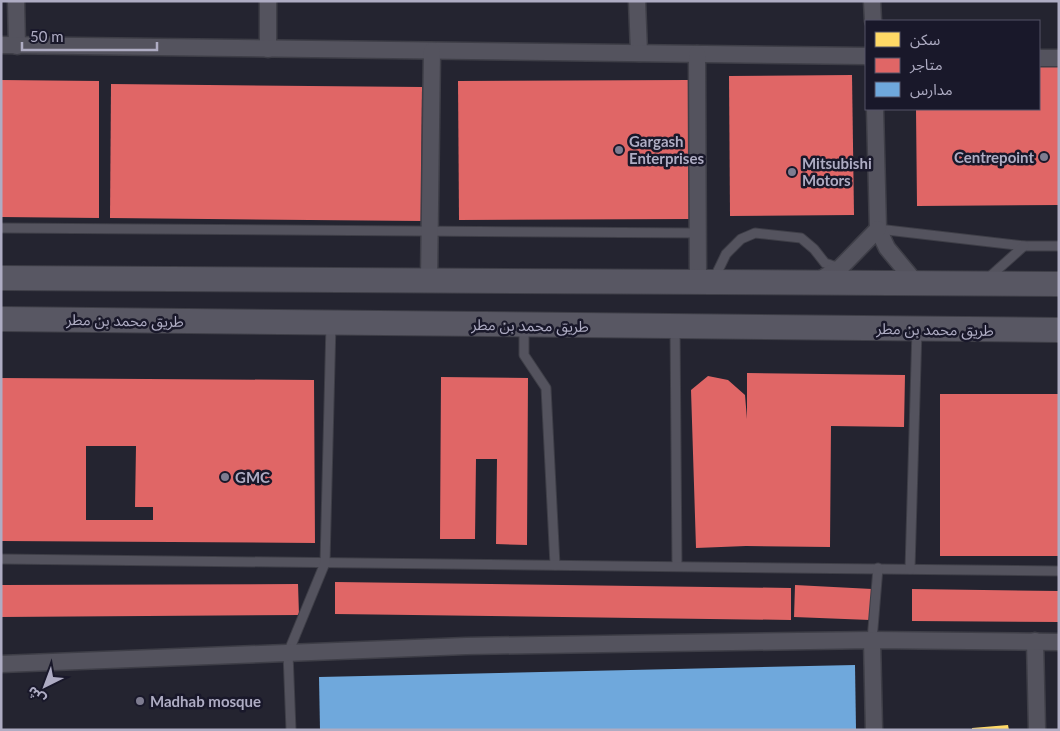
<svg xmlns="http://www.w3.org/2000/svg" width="1060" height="731" font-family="Lato,'Noto Sans Arabic',sans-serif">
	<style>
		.homes { fill: #ffd966 }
		.shops { fill: #e06666; fill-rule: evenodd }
		.schools { fill: #6fa8dc }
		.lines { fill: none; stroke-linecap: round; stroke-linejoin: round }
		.lane-casing { stroke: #3e3e47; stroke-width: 11 }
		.street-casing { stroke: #3e3e47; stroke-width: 19 }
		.secondary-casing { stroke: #3e3e47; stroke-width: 26 }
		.lane { stroke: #54535e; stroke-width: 9 }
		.street { stroke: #54535e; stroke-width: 16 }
		.secondary { stroke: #585763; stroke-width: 24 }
		.poi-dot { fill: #7e7c90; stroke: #19182a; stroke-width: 2 }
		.labels { text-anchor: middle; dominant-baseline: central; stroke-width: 5; stroke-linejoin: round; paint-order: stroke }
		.poi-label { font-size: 15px; font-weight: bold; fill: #aeacc3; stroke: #19182a; text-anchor: start }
		.street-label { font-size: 15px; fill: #aeacc3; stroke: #19182a }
	</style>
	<rect width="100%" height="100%" fill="#242430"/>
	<path class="homes" d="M1008,725L1009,730H972V728Z"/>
	<g class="shops">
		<path d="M1039,64H1059V205L917,206L916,109H1039Z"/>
		<path d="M852,75L854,215L730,216L729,76Z"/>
		<path d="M1,80L99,81V218L1,217Z"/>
		<path d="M689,80L691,219L459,220L458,81Z"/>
		<path d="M111,84L422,87L421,221L110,218Z"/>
		<path d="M747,373L905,375L904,427L831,426L830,547L746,546L696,548L691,390L708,376L728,380L745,395L747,419Z"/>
		<path d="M441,377L528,378L527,545L496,544L497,459H476L475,539H440Z"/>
		<path d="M1,378L314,380L315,543L1,541ZM86,446H136L135,507H153V520H86Z"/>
		<rect x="940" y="394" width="119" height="162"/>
		<path d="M335,582L791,588V620L335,614Z"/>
		<path d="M298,584L299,615L1,617V585Z"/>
		<path d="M795,585L872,589L870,620L794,617Z"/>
		<path d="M912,589L1059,591V622L912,621Z"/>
	</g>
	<path class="schools" d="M855,665L856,730H320L319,677Z"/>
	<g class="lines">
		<g class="lane-casing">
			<g id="lane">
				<path d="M1,228L698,233"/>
				<path d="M878,229L1024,246H1059"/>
				<path d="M987,279L1024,246"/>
				<path d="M713,281L726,254L741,239L755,233L801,238L814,249L825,263L839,268"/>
				<path d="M524,325V355L546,388L555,565"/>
				<path d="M675,326L677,566"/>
				<path d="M1,559L1059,571"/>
				<path d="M910,569L917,329"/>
				<path d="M872,640L878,568"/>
				<path d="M291,730L288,653L325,563L331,323"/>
			</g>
		</g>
		<g class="street-casing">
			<g id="street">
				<path d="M16,1L17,46"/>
				<path d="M268,1V49"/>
				<path d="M637,1L639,53"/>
				<path d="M872,1L873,21"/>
				<path d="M1,45L866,56"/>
				<path d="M697,54L698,283"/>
				<path d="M1039,58H1059"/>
				<path d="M875,109L878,229L887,248L916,283"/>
				<path d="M429,281L432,51"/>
				<path d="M818,281L840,268L878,229"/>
				<path d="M872,640L874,730"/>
				<path d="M1035,641L1037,730"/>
				<path d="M1,664L466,646L872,640L1059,642"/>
			</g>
		</g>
		<g class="secondary-casing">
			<g id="secondary">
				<path d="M1,278L1059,284"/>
				<path d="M1,319L1059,330"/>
			</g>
		</g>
		<use href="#lane" class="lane"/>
		<use href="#street" class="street"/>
		<use href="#secondary" class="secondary"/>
	</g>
	<g class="poi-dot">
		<circle cx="619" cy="150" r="5"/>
		<circle cx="1044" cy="157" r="5"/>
		<circle cx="792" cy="172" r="5"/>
		<circle cx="225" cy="477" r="5"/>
		<circle cx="140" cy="701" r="5"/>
	</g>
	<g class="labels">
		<g class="poi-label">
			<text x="629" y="141">Gargash<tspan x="629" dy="17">Enterprises</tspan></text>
			<text x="1034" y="157" text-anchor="end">Centrepoint</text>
			<text x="802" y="163">Mitsubishi<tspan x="802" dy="17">Motors</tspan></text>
			<text x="235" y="477">GMC</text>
			<text x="150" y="701">Madhab mosque</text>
		</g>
		<g class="street-label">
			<text transform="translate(125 320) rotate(1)">طريق محمد بن مطر</text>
			<text transform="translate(530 325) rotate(1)">طريق محمد بن مطر</text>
			<text transform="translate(935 329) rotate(1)">طريق محمد بن مطر</text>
		</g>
	</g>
	<rect width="1060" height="731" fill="none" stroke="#aeacc3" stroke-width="5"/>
	<rect x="865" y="20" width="175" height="90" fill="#19182a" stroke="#555367"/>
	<rect x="875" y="32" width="25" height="15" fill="#ffd966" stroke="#555367"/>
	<text x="910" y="45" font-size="15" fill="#aeacc3">سكن</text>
	<rect x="875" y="58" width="25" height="15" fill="#e06666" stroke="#555367"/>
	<text x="910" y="70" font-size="15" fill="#aeacc3">متاجر</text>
	<rect x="875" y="82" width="25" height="15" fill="#6fa8dc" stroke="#555367"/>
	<text x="910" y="95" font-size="15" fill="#aeacc3">مدارس</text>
	<g transform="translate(45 686) rotate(222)" stroke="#19182a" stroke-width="4" paint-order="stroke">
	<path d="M0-4L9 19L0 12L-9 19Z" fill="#aeacc3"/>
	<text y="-8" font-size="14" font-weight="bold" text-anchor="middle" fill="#aeacc3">ش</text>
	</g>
	<path d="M22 42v8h135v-8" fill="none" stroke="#aeacc3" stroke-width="2.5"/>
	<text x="30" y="42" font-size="15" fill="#aeacc3" stroke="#19182a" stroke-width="4" paint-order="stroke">50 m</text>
</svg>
